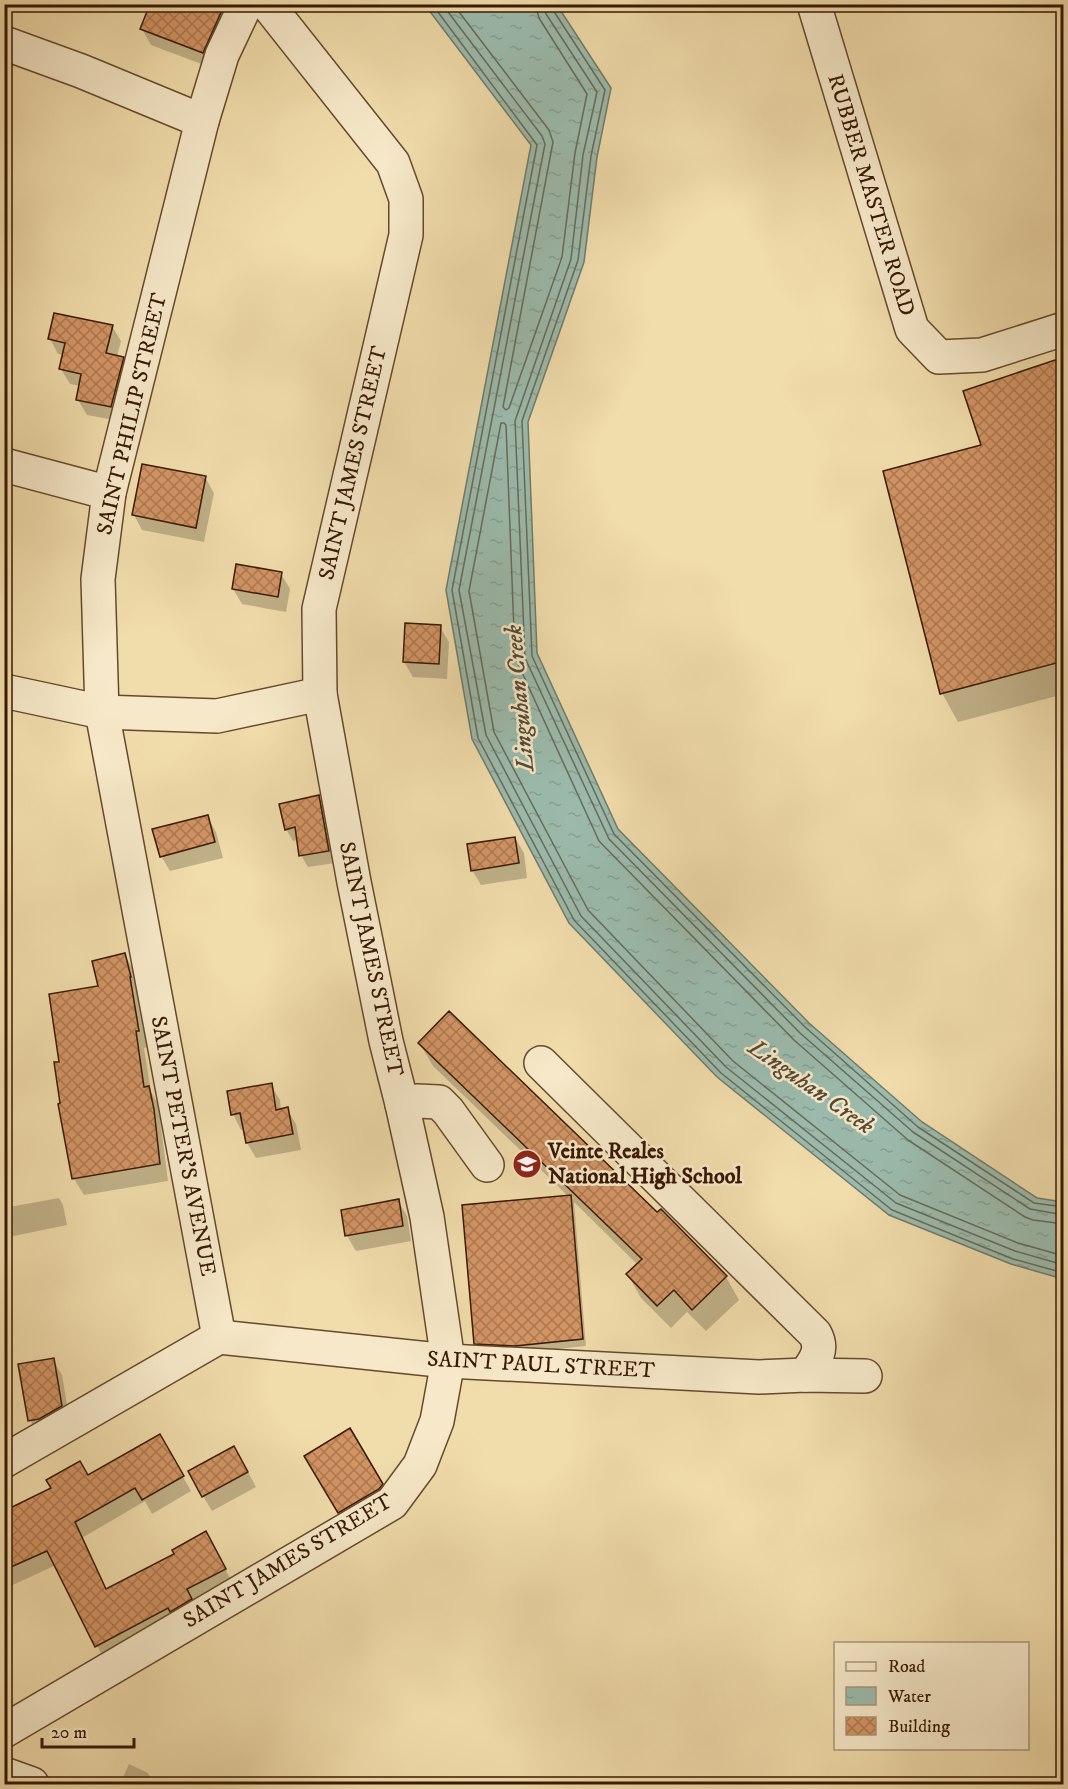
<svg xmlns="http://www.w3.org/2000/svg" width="1068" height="1789" font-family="'IM FELL DW Pica',serif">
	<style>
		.water { fill: url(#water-ripples); stroke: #737a69; stroke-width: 1.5 }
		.shadow { fill: #0003 }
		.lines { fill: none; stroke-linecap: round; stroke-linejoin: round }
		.shore { stroke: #696a58; stroke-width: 1.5 }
		.building { fill: url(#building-cross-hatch); stroke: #371802; stroke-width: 1.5 }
		.minor-casing { stroke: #66492c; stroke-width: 36 }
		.minor { stroke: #f6e8c8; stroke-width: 33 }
		.labels { text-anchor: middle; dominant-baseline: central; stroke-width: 5; stroke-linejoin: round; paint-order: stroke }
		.street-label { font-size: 22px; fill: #371802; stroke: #f6e8c8 }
		.poi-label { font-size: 22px; font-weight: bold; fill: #371802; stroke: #f6e8c8; text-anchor: start }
		.water-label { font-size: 24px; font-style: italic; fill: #554935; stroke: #f6e8c8 }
	</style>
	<defs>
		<pattern id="water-ripples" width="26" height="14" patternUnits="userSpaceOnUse" patternTransform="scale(1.5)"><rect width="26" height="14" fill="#9bbbad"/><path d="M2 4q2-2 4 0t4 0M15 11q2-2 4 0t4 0" fill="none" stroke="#86a093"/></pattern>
		<pattern id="building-cross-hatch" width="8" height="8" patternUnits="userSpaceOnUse" patternTransform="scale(1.5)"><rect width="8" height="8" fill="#d39464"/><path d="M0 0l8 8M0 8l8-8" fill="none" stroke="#ac7850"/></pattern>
	</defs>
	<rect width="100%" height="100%" fill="#f1dcab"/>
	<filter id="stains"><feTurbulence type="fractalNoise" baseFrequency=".00333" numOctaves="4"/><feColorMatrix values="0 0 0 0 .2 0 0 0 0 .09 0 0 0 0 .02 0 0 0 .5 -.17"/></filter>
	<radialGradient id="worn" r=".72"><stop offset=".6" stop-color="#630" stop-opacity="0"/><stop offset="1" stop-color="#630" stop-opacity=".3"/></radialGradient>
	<path class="water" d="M425,5H557L611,88L597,157L584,262L528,422L537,653L618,829L809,1023L922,1122L1037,1198L1063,1202V1279L1011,1264L889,1215L717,1077L569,923L472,739L446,590L531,145Z"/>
	<g class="shadow">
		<path d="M221,11L230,27L212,68L151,45L142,29Z"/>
		<path d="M112,326L121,341L117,357L123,358L132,373L120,421L87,415L78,400L80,386L70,384L61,369L64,355L58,354L50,339Z"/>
		<path d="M1064,358V694L958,722L942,693Z"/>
		<path d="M205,477L214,493L204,542L142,530L134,515Z"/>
		<path d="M281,574L290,589L286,612L242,604L233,589Z"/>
		<path d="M440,627L449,642L447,679L413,677L404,662Z"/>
		<path d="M318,797L325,809L335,863L308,867L301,855L298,840L293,841L286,829Z"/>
		<path d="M207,816L216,832L223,858L170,871L161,856Z"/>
		<path d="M515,838L524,853L527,878L481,885L472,870Z"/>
		<path d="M125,955L134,971L147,1047L144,1048L151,1092L158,1104L168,1181L84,1195L74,1179L62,1104L61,1063L100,987Z"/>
		<path d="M420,1044L657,1214L661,1211L726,1277L739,1300L706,1331L687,1312L671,1328L641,1298L628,1275L638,1265L574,1202L586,1346L520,1353L480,1350L476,1343L568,1196L433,1066Z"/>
		<path d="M271,1085L280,1100L281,1110L287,1109L296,1124L301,1150L256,1158L247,1143L244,1129L241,1130L233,1114Z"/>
		<path d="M59,1198L63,1205L67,1225L4,1238V1208Z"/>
		<path d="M398,1201L407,1216L411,1241L356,1251L347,1236L343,1211Z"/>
		<path d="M53,1360L62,1375L70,1422L39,1436L30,1420Z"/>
		<path d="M350,1430L391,1500L348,1527L306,1456Z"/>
		<path d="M160,1436L191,1491L152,1514L145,1501L82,1538L107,1590L214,1548L233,1584L105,1661L56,1565L4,1589V1510L6,1512L88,1477Z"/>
		<path d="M243,1463L256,1487L212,1511L203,1496Z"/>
		<path d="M129,1764L148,1773L153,1782L159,1784H120Z"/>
	</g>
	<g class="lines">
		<g class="shore">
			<path d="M432,4L537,145L452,590L478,738L574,920L721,1073L892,1210L1013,1259L1064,1273"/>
			<path d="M442,4L542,136L545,144L459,590L486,735L581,916L726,1067L896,1203L1015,1251L1064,1265"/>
			<path d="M453,4L549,130L553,142L503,407L506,410L509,408L562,257L575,153L587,94L539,18L535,4"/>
			<path d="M544,4L546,14L597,92L583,155L571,259L515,421L525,658L609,839L800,1033L913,1132L1030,1209L1064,1215"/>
			<path d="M552,4L553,10L605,90L591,156L578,260L522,421L532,656L614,834L805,1027L918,1127L1034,1203L1064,1207"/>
			<path d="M1064,1224L1033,1220L1025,1217L908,1140L794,1040L599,841L515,657L506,425L504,423H501L469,591L494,732L588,910L733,1061L900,1195L1018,1243L1064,1256"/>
		</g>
	</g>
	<g class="building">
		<path d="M150,4H207L222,10L203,53L140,29Z"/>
		<path d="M54,313L113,325L106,353L124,357L111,407L76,400L81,374L59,369L65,343L48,339Z"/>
		<path d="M1064,357V661L940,694L883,471L981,445L963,391Z"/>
		<path d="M142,464L206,476L196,528L132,515Z"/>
		<path d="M236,564L282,572L278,597L232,589Z"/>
		<path d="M405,623L441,625L439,664L403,662Z"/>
		<path d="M319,795L329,851L299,856L295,827L285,830L279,804Z"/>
		<path d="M208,815L215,842L160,857L152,829Z"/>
		<path d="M515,837L519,863L471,871L467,844Z"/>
		<path d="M125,953L131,977H130L139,1031H136L144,1087L149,1086L154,1109L160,1164L72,1179L58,1104L60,1103L54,1062H59L49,994L98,986L92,961Z"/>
		<path d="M449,1011L657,1212L661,1209L727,1276L692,1310L674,1290L657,1306L626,1274L642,1259L418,1043Z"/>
		<path d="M272,1083L276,1110L288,1107L293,1134L246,1143L240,1113L231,1115L227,1091Z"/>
		<path d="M571,1195L583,1339L515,1346L474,1344L462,1205Z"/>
		<path d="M399,1199L403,1226L345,1236L341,1210Z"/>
		<path d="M54,1358L62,1406L39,1419L28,1421L18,1364Z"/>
		<path d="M350,1428L383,1484L379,1489L338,1513L304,1456Z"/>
		<path d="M160,1434L184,1476L142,1500L135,1488L75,1522L106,1589L174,1554L172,1550L206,1531L226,1569L187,1589L192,1599L170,1612L168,1608L95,1647L47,1551L4,1570V1511L51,1488L46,1480L80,1461L88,1475Z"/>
		<path d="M234,1446L248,1472L202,1497L188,1471Z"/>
	</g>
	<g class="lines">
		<g class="minor-casing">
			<g id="minor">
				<path d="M814,4L912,329L939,357L982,355L1064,329"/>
				<path d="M4,43L81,71L202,121"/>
				<path d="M4,465L109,493"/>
				<path d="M4,691L102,712L217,716L320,694"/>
				<path d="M541,1063L815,1334C824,1350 815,1361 805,1375"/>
				<path d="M402,1104L417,1101L439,1102L448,1111L487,1165"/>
				<path d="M219,1337L102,712L98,579L109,493L202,121L222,55L246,4"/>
				<path d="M219,1337L448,1361L759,1377L805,1375L865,1376"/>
				<path d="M4,1461L219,1337"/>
				<path d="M4,1731L392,1503L420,1465L437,1421L448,1361L427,1217L402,1104L386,1041L354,882L320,694L319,609L406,235V199L393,163L267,4"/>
				<path d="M4,1774L32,1784"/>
			</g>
		</g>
		<use href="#minor" class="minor"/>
	</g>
	<defs>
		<g id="school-disc" transform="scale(1.5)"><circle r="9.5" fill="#8f2418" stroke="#f6e8c8"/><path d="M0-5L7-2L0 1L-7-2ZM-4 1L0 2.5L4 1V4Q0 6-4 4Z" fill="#fff"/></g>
	</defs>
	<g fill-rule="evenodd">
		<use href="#school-disc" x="527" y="1164"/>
	</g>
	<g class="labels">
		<g class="street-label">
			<text transform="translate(871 195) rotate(73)">RUBBER MASTER ROAD</text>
			<text transform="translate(132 414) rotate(-77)">SAINT PHILIP STREET</text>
			<text transform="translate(353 463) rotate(-77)">SAINT JAMES STREET</text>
			<text transform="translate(371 959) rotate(78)">SAINT JAMES STREET</text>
			<text transform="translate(183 1146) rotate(79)">SAINT PETER'S AVENUE</text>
			<text transform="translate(541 1365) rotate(3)">SAINT PAUL STREET</text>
			<text transform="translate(288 1561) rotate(-31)">SAINT JAMES STREET</text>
		</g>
		<g class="poi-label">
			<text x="548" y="1151">Veinte Reales<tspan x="548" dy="25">National High School</tspan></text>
		</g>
		<g class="water-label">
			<text transform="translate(520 698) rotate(-95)">Linguhan Creek</text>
			<text transform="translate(811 1087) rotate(35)">Linguhan Creek</text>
		</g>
	</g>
	<rect width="1068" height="1789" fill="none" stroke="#f1dcab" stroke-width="24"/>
	<rect x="6" y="6" width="1056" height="1777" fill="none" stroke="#371802" stroke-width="3"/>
	<rect x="12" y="12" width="1044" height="1765" fill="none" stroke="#371802" stroke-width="1.5"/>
	<rect x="834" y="1642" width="195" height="108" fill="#f6e8c8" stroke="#aa9579" stroke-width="1.5"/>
	<rect x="846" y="1662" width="30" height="9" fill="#f6e8c8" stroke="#aa9579" stroke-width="1.5"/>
	<text x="888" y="1672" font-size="18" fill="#371802">Road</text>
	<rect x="846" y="1687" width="30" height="18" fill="url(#water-ripples)" stroke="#aa9579" stroke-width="1.5"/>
	<text x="888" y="1702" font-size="18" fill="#371802">Water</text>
	<rect x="846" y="1717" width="30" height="18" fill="url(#building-cross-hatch)" stroke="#aa9579" stroke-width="1.5"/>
	<text x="888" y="1732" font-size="18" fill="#371802">Building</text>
	<path d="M42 1738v9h92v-9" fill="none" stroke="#371802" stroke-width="3"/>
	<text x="51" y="1738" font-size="18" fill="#371802" stroke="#f6e8c8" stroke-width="4.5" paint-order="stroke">20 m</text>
	<rect width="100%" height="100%" filter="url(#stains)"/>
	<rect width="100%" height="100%" fill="url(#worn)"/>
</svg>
